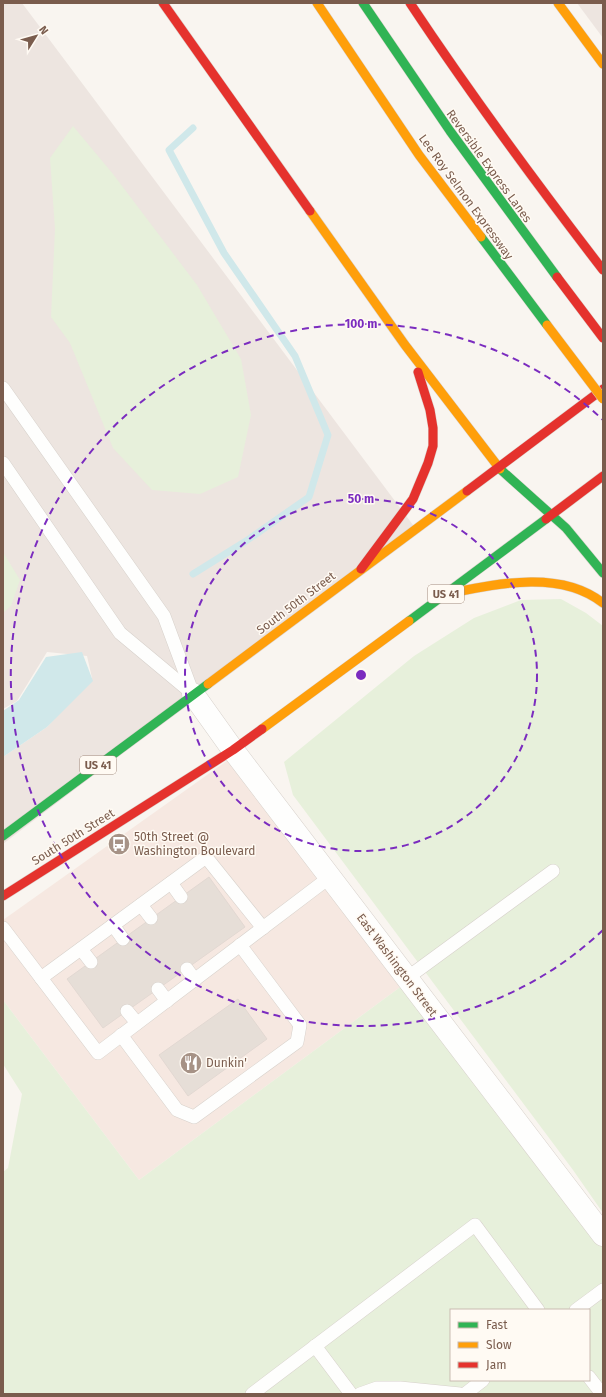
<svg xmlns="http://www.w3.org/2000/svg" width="606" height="1397" font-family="'Fira Sans',sans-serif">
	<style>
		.commercial { fill: #f6e8e1 }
		.industrial { fill: #ede5e0 }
		.green { fill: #e7f0db; fill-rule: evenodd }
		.water { fill: #d0e8ea }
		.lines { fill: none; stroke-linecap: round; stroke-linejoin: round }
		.stream { stroke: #d0e8ea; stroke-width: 7 }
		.building { fill: #e6ded7; stroke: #e2d8d2 }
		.lane-casing { stroke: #d7d1cb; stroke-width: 14 }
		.street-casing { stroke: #d7d1cb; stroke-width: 23 }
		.fast-casing { stroke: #dad1cc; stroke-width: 10 }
		.slow-casing { stroke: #dad1cc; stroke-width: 10 }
		.jam-casing { stroke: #dad1cc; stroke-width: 10 }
		.lane { stroke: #fefefd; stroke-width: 13 }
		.street { stroke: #fefefd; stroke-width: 22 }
		.fast { stroke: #30b455; stroke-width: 9 }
		.slow { stroke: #ff9f0a; stroke-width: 9 }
		.jam { stroke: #e5322d; stroke-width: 9 }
		.slow-bridge-casing { stroke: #dad1cc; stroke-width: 10; stroke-linecap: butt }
		.slow-bridge { stroke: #ff9f0a; stroke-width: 9 }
		.ring { fill: none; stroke: #7b2cbf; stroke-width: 2; stroke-dasharray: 7 5 }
		.labels { text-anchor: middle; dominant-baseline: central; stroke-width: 3; stroke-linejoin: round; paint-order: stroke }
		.shield { fill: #fffaf3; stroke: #a28b7f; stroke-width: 1 }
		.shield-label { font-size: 11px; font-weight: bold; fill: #7a5c4d }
		.street-label { font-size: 12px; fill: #7a5c4d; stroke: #fffaf3 }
		.poi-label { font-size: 12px; fill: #7a5c4d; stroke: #fffaf3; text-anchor: start }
		.centre { fill: #7b2cbf; stroke: #fffaf3; stroke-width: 2 }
		.ring-label { font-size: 12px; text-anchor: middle; font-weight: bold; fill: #7b2cbf; stroke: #fffaf3; stroke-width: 3; stroke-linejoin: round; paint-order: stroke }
	</style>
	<rect width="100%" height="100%" fill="#f9f5f0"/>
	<path class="commercial" d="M238,753L407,982L139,1180L3,1000V920Z"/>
	<g class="industrial">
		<path d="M3,3H22L416,529L3,844V757L47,727L92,678L87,656L47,652L17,701L3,709Z"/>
		<path d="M577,3H603V38Z"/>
	</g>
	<g class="green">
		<path d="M73,126L113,174L197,285L241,359L251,415L238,477L200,494L152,490L113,448L70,343L51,317L55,229L50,158Z"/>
		<path d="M3,552L20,580L11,606L3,613Z"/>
		<path d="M561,599L586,613L603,626V1213L573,1170L293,795L284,762L414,656L474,618L521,600Z"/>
		<path d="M407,982L603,1242V1394H3V1172L8,1168L22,1094L3,1064V1000L139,1180ZM451,1310H589V1380H451Z"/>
	</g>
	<path class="water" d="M82,652L93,681L47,727L3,757V711L19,700L46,657Z"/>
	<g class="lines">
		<path class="stream" d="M193,574L246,541L309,497L328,435L295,356L224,253L169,150L193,128"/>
	</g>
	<g class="building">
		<path d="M209,877L245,927L103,1028L67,979Z"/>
		<path d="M238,999L267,1039L188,1096L159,1055Z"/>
	</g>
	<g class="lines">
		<g class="lane-casing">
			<g id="lane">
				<path d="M3,388L164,616L193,694"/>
				<path d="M3,463L120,633L192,693"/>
				<path d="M171,883L181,897"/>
				<path d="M141,905L151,918"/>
				<path d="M113,925L123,939"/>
				<path d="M3,928L98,1053L330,877"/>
				<path d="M81,949L91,962"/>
				<path d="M187,969L195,980"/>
				<path d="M41,978L206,857L263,928"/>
				<path d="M407,978L553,871"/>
				<path d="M158,989L167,1001"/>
				<path d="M127,1011L137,1023"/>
				<path d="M121,1035L177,1110L194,1117L297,1042L300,1025L240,945"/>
				<path d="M576,1310L603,1290"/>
				<path d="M315,1346L351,1394"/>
				<path d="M589,1377L602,1394"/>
				<path d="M252,1394L475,1225L538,1310"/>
				<path d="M360,1394L377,1388H400L460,1394"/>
				<path d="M465,1394L483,1380"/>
			</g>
		</g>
		<g class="street-casing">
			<path id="street" d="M193,694L233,750L603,1235"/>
		</g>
		<g class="fast-casing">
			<g id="fast">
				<path d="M363,3L450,131L557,277"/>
				<path d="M481,237L547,325"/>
				<path d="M500,469L566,528L603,573"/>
				<path d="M409,621L546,519"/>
				<path d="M3,836L208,684"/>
			</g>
		</g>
		<g class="slow-casing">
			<g id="slow">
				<path d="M317,3L419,155L481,237"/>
				<path d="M558,3L603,64"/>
				<path d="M310,211L405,345L500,469"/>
				<path d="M446,594C496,584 560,569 603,603"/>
				<path d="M208,684L467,491"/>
				<path d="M262,729L409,621"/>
			</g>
		</g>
		<g class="jam-casing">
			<g id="jam">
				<path d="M163,3L310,211"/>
				<path d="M410,3C471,95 536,183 603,270"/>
				<path d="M557,277L603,338"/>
				<path d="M467,491L603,389"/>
				<path d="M546,519L603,476"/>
				<path d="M361,569L413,499L428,463L433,446V428L430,410L418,372"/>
				<path d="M3,896L233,750L262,729"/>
			</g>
		</g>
		<use href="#lane" class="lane"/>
		<use href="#street" class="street"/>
		<use href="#fast" class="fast"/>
		<use href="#slow" class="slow"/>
		<use href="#jam" class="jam"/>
		<g class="slow-bridge-casing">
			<path id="slow-bridge" d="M547,325L603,399"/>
		</g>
		<use href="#slow-bridge" class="slow-bridge"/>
	</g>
	<g class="ring">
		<circle cx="361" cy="675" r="176"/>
		<path d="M603 930A351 351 0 1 1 603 420"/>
	</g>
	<defs>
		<g id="bus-disc" transform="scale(1.15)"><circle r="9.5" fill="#a69286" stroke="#fffaf3"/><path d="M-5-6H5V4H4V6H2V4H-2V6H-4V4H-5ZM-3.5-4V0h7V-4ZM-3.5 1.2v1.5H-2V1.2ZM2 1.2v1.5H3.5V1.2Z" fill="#fff"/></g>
		<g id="restaurant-disc" transform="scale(1.15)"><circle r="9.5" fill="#a69286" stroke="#fffaf3"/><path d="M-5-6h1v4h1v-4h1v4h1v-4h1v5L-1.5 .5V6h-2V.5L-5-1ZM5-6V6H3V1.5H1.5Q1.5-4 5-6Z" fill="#fff"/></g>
	</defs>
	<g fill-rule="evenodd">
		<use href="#bus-disc" x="119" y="844"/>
		<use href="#restaurant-disc" x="191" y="1063"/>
	</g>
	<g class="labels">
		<g class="shield">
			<rect x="428" y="585" width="36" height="18" rx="3"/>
			<rect x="80" y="756" width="36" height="18" rx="3"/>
		</g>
		<g class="shield-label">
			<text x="446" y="594">US 41</text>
			<text x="98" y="765">US 41</text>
		</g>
		<g class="street-label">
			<text transform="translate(489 166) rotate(54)">Reversible Express Lanes</text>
			<text transform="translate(466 197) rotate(54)">Lee Roy Selmon Expressway</text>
			<text transform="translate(296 603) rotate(-37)">South 50th Street</text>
			<text transform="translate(73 837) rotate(-32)">South 50th Street</text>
			<text transform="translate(397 965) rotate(53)">East Washington Street</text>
		</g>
		<g class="poi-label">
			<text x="134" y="837">50th Street @<tspan x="134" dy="14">Washington Boulevard</tspan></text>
			<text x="206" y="1063">Dunkin'</text>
		</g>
	</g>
	<circle cx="361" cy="675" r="6" class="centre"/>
	<g class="ring-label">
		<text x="361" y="328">100 m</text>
		<text x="361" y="503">50 m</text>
	</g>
	<rect width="606" height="1397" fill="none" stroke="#7a5c4d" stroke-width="8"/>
	<rect x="450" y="1309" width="140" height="72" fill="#fffaf3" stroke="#cabbb1"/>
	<rect x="458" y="1322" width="20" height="6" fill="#30b455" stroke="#cabbb1"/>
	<text x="486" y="1329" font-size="12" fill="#7a5c4d">Fast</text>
	<rect x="458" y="1342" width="20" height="6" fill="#ff9f0a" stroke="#cabbb1"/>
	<text x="486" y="1349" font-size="12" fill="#7a5c4d">Slow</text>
	<rect x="458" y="1362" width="20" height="6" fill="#e5322d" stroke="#cabbb1"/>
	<text x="486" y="1369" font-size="12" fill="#7a5c4d">Jam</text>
	<g transform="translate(36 36) rotate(53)" stroke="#fffaf3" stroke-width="3" paint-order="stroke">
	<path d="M0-3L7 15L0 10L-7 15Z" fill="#7a5c4d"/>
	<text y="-6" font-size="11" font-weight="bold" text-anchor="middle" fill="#7a5c4d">N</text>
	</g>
</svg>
